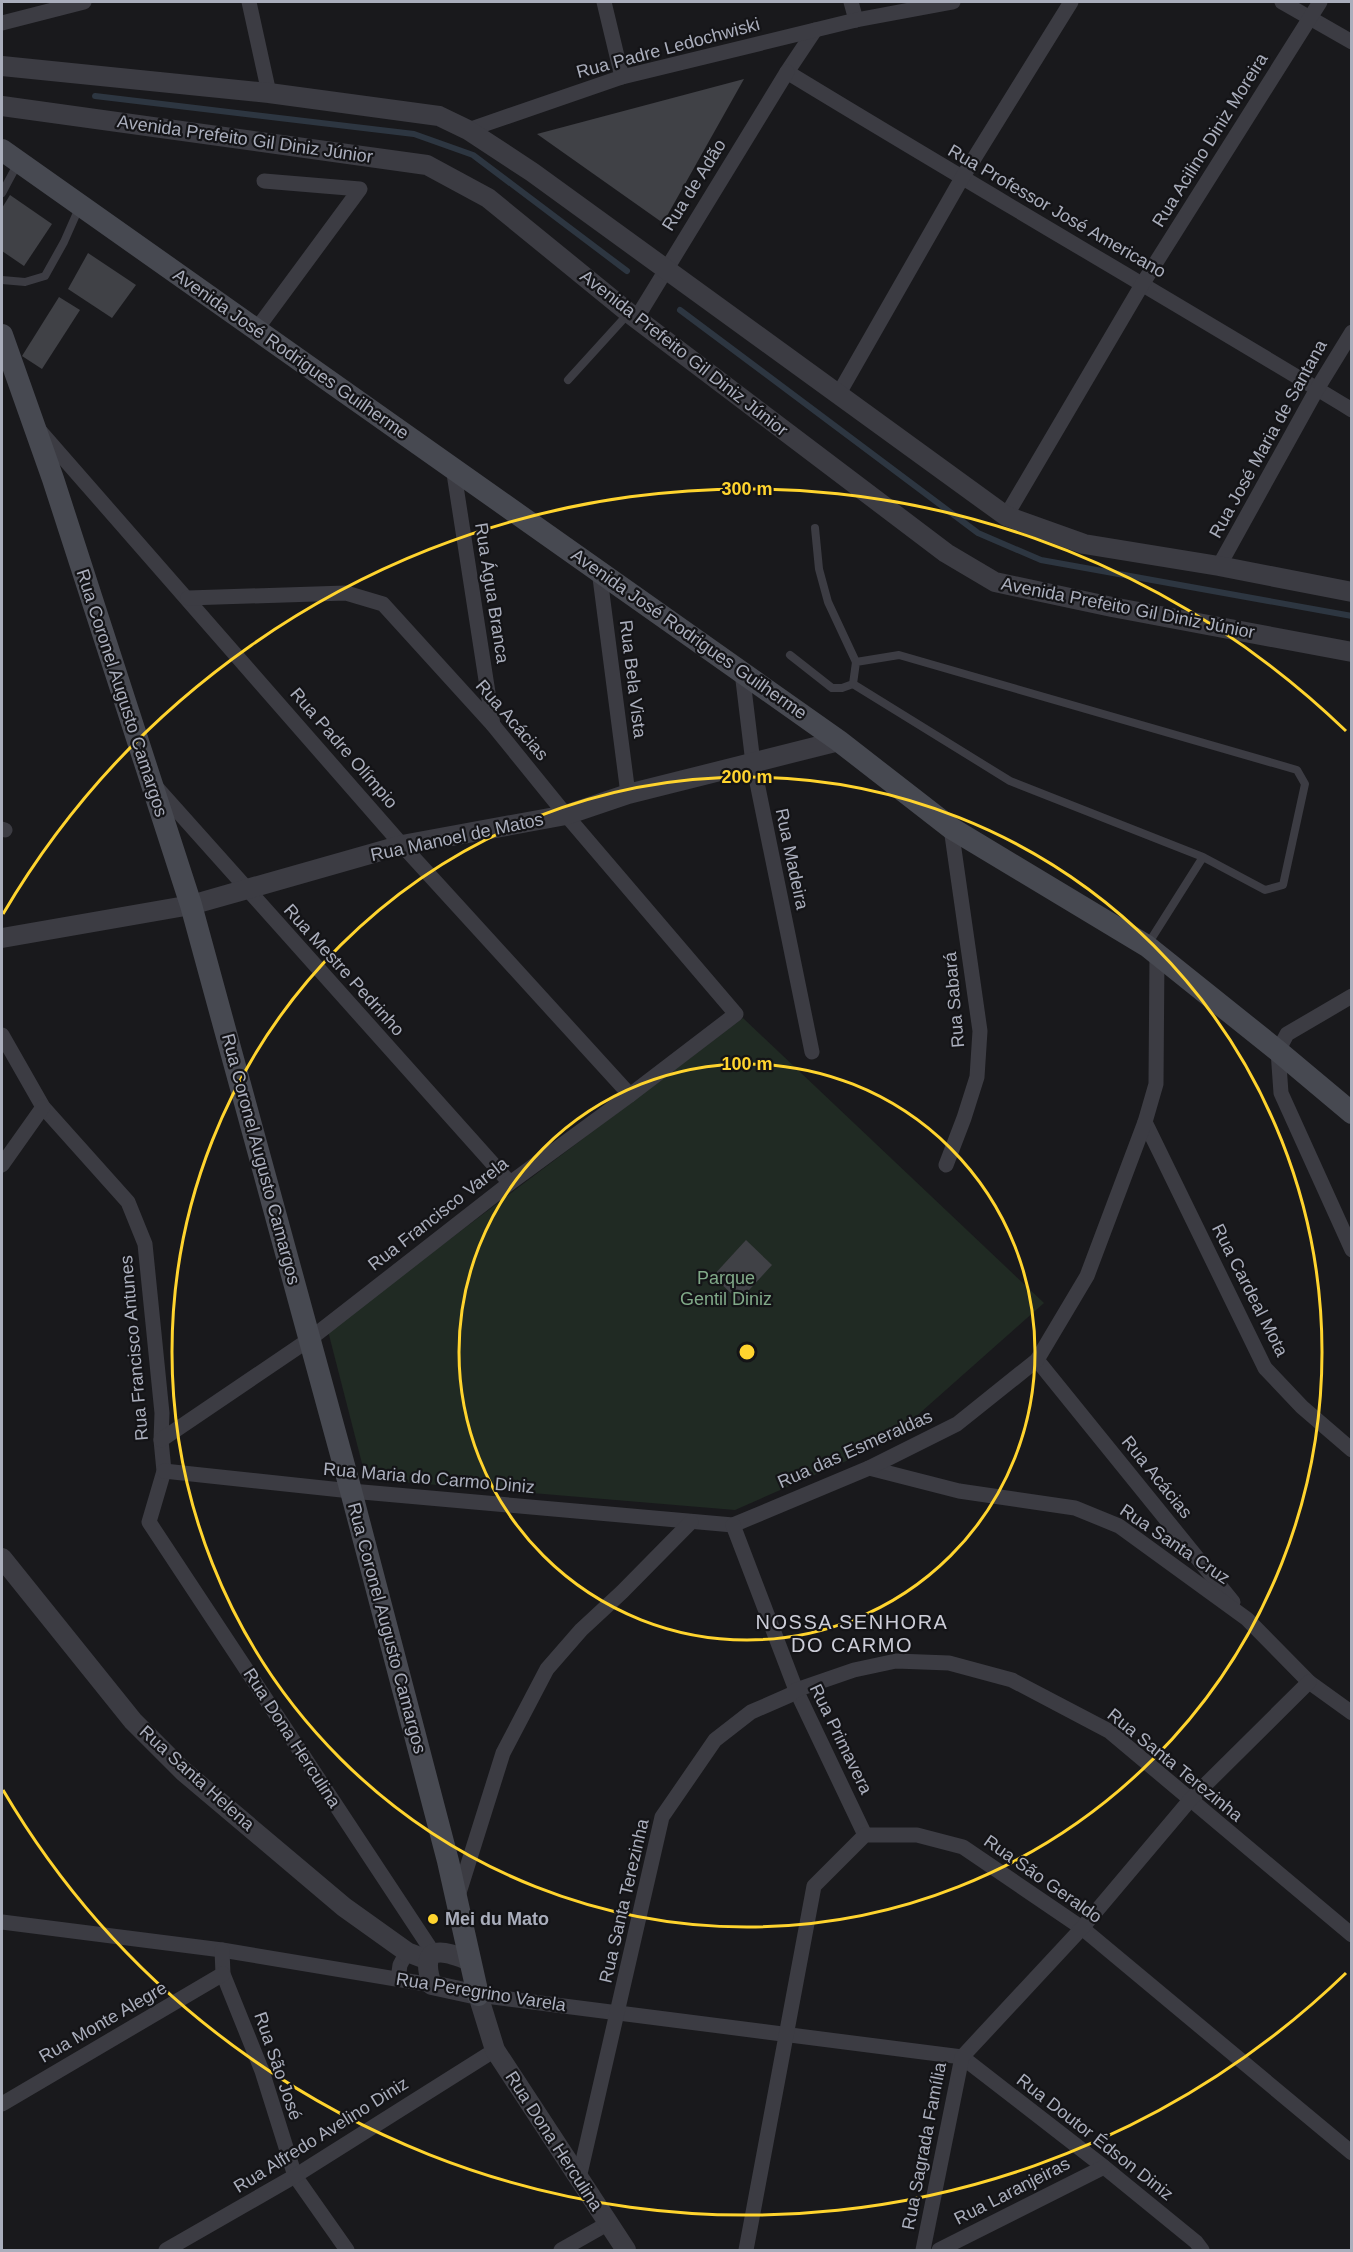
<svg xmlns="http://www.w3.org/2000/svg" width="1353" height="2252" font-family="Helvetica,sans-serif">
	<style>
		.green { fill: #202a23 }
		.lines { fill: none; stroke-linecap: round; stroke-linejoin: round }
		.stream { stroke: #2d3641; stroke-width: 6 }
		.building { fill: #404146 }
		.service { stroke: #3c3c43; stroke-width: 8 }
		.minor { stroke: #3c3c43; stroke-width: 15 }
		.tertiary { stroke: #3c3c43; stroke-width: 20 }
		.secondary { stroke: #474951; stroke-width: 22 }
		.ring { fill: none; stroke: #ffd42e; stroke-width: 3 }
		.poi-dot { fill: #ffd42e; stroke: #141417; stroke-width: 2 }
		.labels { text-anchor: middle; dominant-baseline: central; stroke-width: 4.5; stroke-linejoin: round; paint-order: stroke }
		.street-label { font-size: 18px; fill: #aaaebc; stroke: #141417 }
		.park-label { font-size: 18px; fill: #80a988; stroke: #141417 }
		.poi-label { font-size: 18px; font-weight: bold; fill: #aaaebc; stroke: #141417; text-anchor: start }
		.neighbourhood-label { font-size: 20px; letter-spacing: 1.5px; fill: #cccdd8; stroke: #141417 }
		.centre { fill: #ffd42e; stroke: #141417; stroke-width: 3 }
		.ring-label { font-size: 18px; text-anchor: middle; font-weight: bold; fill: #ffd42e; stroke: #141417; stroke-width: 4.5; stroke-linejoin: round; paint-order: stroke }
	</style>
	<rect width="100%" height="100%" fill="#19191c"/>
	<path class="green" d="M743,1018L1044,1303L885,1444L735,1510L366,1479L328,1331Z"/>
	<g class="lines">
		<g class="stream">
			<path d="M95,96L414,134L473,155L627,271"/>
			<path d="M680,310L978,533L1041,560L1352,616"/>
		</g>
	</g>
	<g class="building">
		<path d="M744,79L663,223L537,134Z"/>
		<path d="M10,195L52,224L24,266L2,251V208Z"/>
		<path d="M88,253L136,285L112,318L68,289Z"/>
		<path d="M59,297L80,310L42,369L22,356Z"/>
		<path d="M746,1240L772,1265L739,1301L713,1276Z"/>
	</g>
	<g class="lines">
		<g class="service">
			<path d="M2,193L18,163"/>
			<path d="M2,280L25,282L45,276L64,242L79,208"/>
			<path d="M568,380L628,314"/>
			<path d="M815,528L819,569L828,602L856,662"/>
			<path d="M790,655L832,688H842L853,684"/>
			<path d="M1148,944L1203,857L1010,781L853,684L856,662L899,655L1297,770L1305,784L1283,885L1265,890L1203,857"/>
		</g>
		<g class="minor">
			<path d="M249,2L269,93"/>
			<path d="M604,2L622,77"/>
			<path d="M851,2L856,20"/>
			<path d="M1282,2L1352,42"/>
			<path d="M2,23L84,2"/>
			<path d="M815,30L787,72C974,186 1164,296 1352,410"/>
			<path d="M468,130L622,77L856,20L953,2"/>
			<path d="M636,319L787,72"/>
			<path d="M256,330L360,189L264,181"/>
			<path d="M838,395L962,178L1071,2"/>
			<path d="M39,430L402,845L630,1095"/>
			<path d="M453,467L493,725"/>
			<path d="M1006,516L1143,283L1320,2"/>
			<path d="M1219,566L1317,389L1352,332"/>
			<path d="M599,570L628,794"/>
			<path d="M742,672L753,763L812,1052"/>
			<path d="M157,788L510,1183"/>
			<path d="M2,829L5,830"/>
			<path d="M1352,996L1287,1034L1278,1051L1281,1093L1352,1250"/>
			<path d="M2,1035L43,1107L128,1202L145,1244L162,1413L161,1440L164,1471L149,1522L434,1954"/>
			<path d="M1145,1122L1265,1368L1302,1407L1352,1450"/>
			<path d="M2,1165L43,1107"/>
			<path d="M946,1165L964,1118L977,1077L980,1031L951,828"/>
			<path d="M1037,1360L1233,1602"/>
			<path d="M161,1440L310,1339L510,1183L630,1095L736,1014L566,815L493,725L383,604L346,593L188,598"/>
			<path d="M869,1468L959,1491L1075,1508L1119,1526L1247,1619L1309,1682L1352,1713"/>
			<path d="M164,1471L351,1491L733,1525L869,1468L957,1424L1037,1360L1087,1276L1145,1122L1156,1084L1157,954"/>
			<path d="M733,1525L796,1690L865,1835"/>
			<path d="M458,1896L503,1753L547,1669L581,1630L622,1592L691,1522"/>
			<path d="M2,1922L222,1950L432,1985"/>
			<path d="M222,1950L223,1974L262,2071L295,2176L347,2250"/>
			<path d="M398,1979L400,1965L407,1952"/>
			<path d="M478,1995L962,2057L1104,2167L1196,2242L1202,2250"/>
			<path d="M2,2104L223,1974"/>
			<path d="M579,2178L662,1817L715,1740L751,1712L790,1695L796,1690L854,1670L896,1661L949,1663L1012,1680L1109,1731L1352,1935"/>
			<path d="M166,2250L295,2176L495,2050"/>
			<path d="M561,2250L607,2224"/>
			<path d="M746,2250L814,1886L865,1835H917L963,1847L1082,1928L1352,2153"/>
			<path d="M923,2250L962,2057L1082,1928L1190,1800L1309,1682"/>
			<path d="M939,2250L1104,2167"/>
		</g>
		<g class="tertiary">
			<path d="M2,66L269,93L439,116L468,130L532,172L1006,516L1084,544L1219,566L1352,592"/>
			<path d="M2,106L427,165L488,198L629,313L946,553L995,582L1112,607L1352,652"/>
			<path d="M2,938L191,905L402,845L566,815L628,794L839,741"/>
			<path d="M2,1558L133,1721L183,1771L344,1907L407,1952L428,1960"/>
			<path d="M470,1961C443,1950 418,1943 432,1985L478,1995L495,2050L626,2250"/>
		</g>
		<g class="secondary">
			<path d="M2,150L839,741L951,828L1147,946L1278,1051L1352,1113"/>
			<path d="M2,335L53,479L191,905L351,1491L448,1861L478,1995"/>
		</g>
	</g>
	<g class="ring">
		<circle cx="747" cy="1352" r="288"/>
		<circle cx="747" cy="1352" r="575"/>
		<path d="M1346 1973A863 863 0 0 1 3 1790M3 914A863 863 0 0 1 1346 731"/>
	</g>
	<circle class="poi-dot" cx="433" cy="1919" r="6"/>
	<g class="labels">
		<g class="street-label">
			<text transform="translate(668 48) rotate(-15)">Rua Padre Ledochwiski</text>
			<text transform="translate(245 139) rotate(8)">Avenida Prefeito Gil Diniz Júnior</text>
			<text transform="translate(1210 140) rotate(-58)">Rua Acilino Diniz Moreira</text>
			<text transform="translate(694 185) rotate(-58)">Rua de Adão</text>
			<text transform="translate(1057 211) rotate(30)">Rua Professor José Americano</text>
			<text transform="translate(684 353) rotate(38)">Avenida Prefeito Gil Diniz Júnior</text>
			<text transform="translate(291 354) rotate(35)">Avenida José Rodrigues Guilherme</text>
			<text transform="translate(1268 439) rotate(-61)">Rua José Maria de Santana</text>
			<text transform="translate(492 593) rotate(81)">Rua Água Branca</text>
			<text transform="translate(1128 608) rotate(11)">Avenida Prefeito Gil Diniz Júnior</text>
			<text transform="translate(689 634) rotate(35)">Avenida José Rodrigues Guilherme</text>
			<text transform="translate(633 679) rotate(83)">Rua Bela Vista</text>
			<text transform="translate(122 693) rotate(72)">Rua Coronel Augusto Camargos</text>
			<text transform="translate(512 720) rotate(49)">Rua Acácias</text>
			<text transform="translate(344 748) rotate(49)">Rua Padre Olímpio</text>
			<text transform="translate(457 837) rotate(-12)">Rua Manoel de Matos</text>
			<text transform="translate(792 859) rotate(78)">Rua Madeira</text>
			<text transform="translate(344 970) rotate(48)">Rua Mestre Pedrinho</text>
			<text transform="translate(954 1000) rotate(-95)">Rua Sabará</text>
			<text transform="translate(261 1159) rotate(75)">Rua Coronel Augusto Camargos</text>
			<text transform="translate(438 1214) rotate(-38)">Rua Francisco Varela</text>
			<text transform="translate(1250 1290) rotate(63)">Rua Cardeal Mota</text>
			<text transform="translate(134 1348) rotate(-95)">Rua Francisco Antunes</text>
			<text transform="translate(855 1449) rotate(-24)">Rua das Esmeraldas</text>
			<text transform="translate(1157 1477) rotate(51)">Rua Acácias</text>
			<text transform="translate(429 1478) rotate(5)">Rua Maria do Carmo Diniz</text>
			<text transform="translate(1175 1544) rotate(34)">Rua Santa Cruz</text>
			<text transform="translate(387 1628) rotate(75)">Rua Coronel Augusto Camargos</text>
			<text transform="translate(292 1738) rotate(57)">Rua Dona Herculina</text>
			<text transform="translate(841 1739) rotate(64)">Rua Primavera</text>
			<text transform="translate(1175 1765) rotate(39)">Rua Santa Terezinha</text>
			<text transform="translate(197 1778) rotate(42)">Rua Santa Helena</text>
			<text transform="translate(1043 1879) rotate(35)">Rua São Geraldo</text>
			<text transform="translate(624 1901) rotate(-77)">Rua Santa Terezinha</text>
			<text transform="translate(481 1992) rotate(9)">Rua Peregrino Varela</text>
			<text transform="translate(103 2022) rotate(-30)">Rua Monte Alegre</text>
			<text transform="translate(278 2066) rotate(71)">Rua São José</text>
			<text transform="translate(321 2135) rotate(-32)">Rua Alfredo Avelino Diniz</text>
			<text transform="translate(1095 2137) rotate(38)">Rua Doutor Édson Diniz</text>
			<text transform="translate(554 2141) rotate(57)">Rua Dona Herculina</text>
			<text transform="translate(924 2146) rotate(-79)">Rua Sagrada Família</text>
			<text transform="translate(1012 2191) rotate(-27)">Rua Laranjeiras</text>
		</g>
		<g class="park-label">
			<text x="726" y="1278">Parque<tspan x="726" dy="21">Gentil Diniz</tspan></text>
		</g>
		<g class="poi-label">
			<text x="445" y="1919">Mei du Mato</text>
		</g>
		<g class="neighbourhood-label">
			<text x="852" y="1622">NOSSA SENHORA<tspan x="852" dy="23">DO CARMO</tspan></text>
		</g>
	</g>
	<circle cx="747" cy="1352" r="9" class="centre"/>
	<g class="ring-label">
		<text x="747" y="495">300 m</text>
		<text x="747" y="783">200 m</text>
		<text x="747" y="1070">100 m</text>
	</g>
	<rect width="1353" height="2252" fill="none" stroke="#aaaebc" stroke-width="6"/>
</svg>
